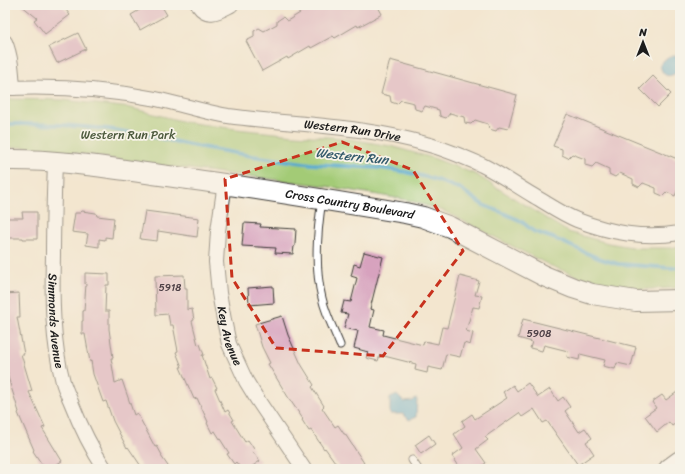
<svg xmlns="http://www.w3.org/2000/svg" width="685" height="474" font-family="Sriracha,sans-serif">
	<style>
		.green { fill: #a3cb76; stroke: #607449 }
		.water { fill: #50a6cc; stroke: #366174 }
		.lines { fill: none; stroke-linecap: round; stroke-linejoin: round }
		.stream { stroke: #50a6cc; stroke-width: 4 }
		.building { fill: #d7a2be }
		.lane-casing { stroke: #3c3a37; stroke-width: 9 }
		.street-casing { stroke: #3c3a37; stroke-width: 16 }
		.secondary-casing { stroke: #3c3a37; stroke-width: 22 }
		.lane { stroke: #fff; stroke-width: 7 }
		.street { stroke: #fff; stroke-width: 14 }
		.secondary { stroke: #fff; stroke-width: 20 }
		.marked { fill: none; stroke: #c8321e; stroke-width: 3; stroke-dasharray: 8 5; stroke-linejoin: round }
		.labels { text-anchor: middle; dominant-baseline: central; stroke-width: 3.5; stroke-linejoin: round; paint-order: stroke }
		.number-label { font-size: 10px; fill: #4b3e44 }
		.street-label { font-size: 12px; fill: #1c1c1c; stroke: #f7f3e8 }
		.park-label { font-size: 12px; fill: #4b593c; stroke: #f7f3e8 }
		.water-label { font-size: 13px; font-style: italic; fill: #335a6b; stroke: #f7f3e8 }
	</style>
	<rect width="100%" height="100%" fill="#f7f3e8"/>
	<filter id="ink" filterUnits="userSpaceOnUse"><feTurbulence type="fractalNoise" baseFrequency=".025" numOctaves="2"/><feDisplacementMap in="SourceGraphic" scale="8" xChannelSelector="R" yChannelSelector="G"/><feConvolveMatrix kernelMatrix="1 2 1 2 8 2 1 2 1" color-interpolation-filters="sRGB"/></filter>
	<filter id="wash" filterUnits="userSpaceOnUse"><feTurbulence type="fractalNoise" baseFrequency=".012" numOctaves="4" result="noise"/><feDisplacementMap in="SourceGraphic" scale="16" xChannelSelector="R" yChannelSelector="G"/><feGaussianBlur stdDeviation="0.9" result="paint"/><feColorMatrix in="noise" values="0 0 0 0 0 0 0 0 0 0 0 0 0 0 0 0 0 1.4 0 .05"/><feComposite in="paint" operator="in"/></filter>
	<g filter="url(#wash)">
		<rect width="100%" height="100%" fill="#f3e6cf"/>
		<path class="green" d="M5,99L63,100L131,108L185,122L236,129L294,135L344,138L390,146L433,158L475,174L568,232L608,243L638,248H670L680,246V287L673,288L630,290L592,282L549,265L444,211L408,200L319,185L134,162L69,152L22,147L5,148Z"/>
		<g class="water">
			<path d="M680,55V71H679C669,78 663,78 660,65C665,57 671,56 680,55Z"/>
			<path d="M397,395L404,402L413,401L415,399H417L416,417L409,420L403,414H390V398Z"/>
		</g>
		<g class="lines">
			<path class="stream" d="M5,124H24L62,125L108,129L150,136L190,145L252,156L312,164L380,168L406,172L433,179L459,188L483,205L501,212L521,221L533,231L553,238L598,258L618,264L671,268L680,267"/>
		</g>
		<g id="blocks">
			<g class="building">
				<path d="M21,5H62L70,15L45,34L34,20L37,18Z"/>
				<path d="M148,5H161L167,15L140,30L131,15Z"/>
				<path d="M320,5H377L382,14L358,27L357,25L335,38L333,36L311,48L310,46L288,59L287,57L262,71L246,41L254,37V31L259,28L264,31L277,24V21L283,17L287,21L300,13V10L306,7L311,10Z"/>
				<path d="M78,33L86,49L57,63L49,47Z"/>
				<path d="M390,60L517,95L508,129L499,127L496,131L489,129L488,124L475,120L471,124L465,123L464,117L450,113L446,118L440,116L439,110L425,106L422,111L415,109L414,103L401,100L397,104L391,102L390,96L381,94Z"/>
				<path d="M653,76L671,94L658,107L640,89Z"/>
				<path d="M567,114L680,160V184L675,196L667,192L663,196L656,193V188L643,183L639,187L633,184V179L620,173L615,177L609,174V169L596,163L592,167L585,165V159L572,154L568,158L562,155V149L553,146Z"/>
				<path d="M82,211L96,213L97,216L114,218L112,238L105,237V240L99,239V247L86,245L88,234L72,232L75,213H80Z"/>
				<path d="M145,211L199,218L197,237L158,231L157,241L140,239Z"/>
				<path d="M22,212H37V239H23V238H6V218H23Z"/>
				<path d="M244,223L261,224L260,227L296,229L295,244V246H294L293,254L275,253L276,248L242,246Z"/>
				<path d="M364,252L383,257L370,309L374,310L370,327L384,330L383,335L423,345L424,341L438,344L442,327L447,328L460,276L479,281L475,295L482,296L479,308L473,307L466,331L473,333L470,345L464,343L460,357L446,354L442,370L428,367L427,373L415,370L416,364L380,355L378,361L366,358L368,352L354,348L358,331L344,328L348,314L341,313L344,301L351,302L357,278L351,276L354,264L360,266Z"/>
				<path d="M85,273L109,274V285H106L105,311H109V329L113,358H111L115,383L122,380L134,415L137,413L155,447L157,446L162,455L161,456L170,469H143L128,447L127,448L113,421L106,401L103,402L93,374L91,361L90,362L85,334H82V321H83V311H84L86,284H85Z"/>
				<path d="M184,275L185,288H187V310L192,309L194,320L192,321L198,345L200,344L204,355H202L210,379L212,378L217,388L215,389L225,412L228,410L234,420L232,421L245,442L248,440L254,449L252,451L260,461L248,469H241L236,462L234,464L227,454L229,453L215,431L212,433L207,423L208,422L197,398L194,399L180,367H182L176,352L178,351L173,325H170L168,314L156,315L155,276Z"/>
				<path d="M273,286L274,303L249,305L248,288Z"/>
				<path d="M19,293L20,317H17L24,354H21L32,391L29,392L45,427L42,428L62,461L49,469H45L33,451L34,450L18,413L19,412L7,374H8L5,357V294Z"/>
				<path d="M282,316L288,335L301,364L314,385L312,387L324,406L322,408L335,427L338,425L344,434H345L364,463L361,465L364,469H340L325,448L324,449L311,430L309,431L302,420L303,419L288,397L268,364L270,363L262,347L255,324Z"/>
				<path d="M523,319L636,347L631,366L617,363L615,369L603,366L605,360L580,354L579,360L567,357L568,351L544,345L542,351L530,348L532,342L518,338Z"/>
				<path d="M528,383L538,397L550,389L558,401L563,397L570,407L565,411L579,432L585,428L592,438L586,442L594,454L578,465L547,421L543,423L534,409L522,417L519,413L485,437L488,440L476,449L486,463L477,469H461L452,456L463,448L454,434L465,426L462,421L472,414L475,419L507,398L503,392L513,385L517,391Z"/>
				<path d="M680,390V420L672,426L669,422L657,432L645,416L656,408L652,402L662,395L666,400Z"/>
				<path d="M429,435L435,444L421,454L415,445Z"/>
			</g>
		</g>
	</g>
	<g filter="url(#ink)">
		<use href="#blocks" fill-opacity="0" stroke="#3c3a37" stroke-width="1"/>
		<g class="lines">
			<g class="lane-casing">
				<g id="lane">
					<path d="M322,200C317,232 314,266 322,298C326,315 334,330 340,345"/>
					<path d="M412,460L418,469"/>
				</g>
			</g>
			<g class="street-casing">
				<g id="street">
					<path d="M198,5C208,19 219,11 231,5"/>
					<path d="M5,42C11,56 12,72 13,88"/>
					<path id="s1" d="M5,88C55,86 107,89 156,99C180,104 203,112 228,116C294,125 361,125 426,144C445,149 464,157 482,165C500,174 517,186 534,196C548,204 562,214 577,220C611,233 643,239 680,233"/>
					<path id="s2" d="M55,161C54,192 53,224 53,255C52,298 52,340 63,382C65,389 68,395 71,402C80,425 91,448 105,469"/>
					<path id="s3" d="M225,183L218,231L216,262L219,293L224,320L229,344L246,381L257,399L304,469"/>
				</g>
			</g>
			<g class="secondary-casing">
				<g id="secondary">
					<path id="s4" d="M5,160C55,159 104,167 153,174C237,185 321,199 405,213L423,217L450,227L544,276L573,288L592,294L636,301L680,300"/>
					<path d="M669,469L680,461"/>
				</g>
			</g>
			<use href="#lane" class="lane"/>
			<use href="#street" class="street"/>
			<use href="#secondary" class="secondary"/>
		</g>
	</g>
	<path d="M0 0H685V474H0ZM342,142L413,170L463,251L383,356L276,348L232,278L225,179Z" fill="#f3e6cf" fill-opacity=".55" fill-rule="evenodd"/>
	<path class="marked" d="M342,142L413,170L463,251L383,356L276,348L232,278L225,179Z"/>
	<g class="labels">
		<g class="number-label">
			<text x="170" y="288">5918</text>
			<text x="539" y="334">5908</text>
		</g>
		<g class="street-label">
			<text stroke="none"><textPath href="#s1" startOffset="351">Western Run Drive</textPath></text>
			<text stroke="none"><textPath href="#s4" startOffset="348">Cross Country Boulevard</textPath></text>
			<text stroke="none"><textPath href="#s2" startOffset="160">Simmonds Avenue</textPath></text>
			<text stroke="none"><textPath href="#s3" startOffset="155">Key Avenue</textPath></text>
		</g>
		<g class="park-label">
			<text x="128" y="135">Western Run Park</text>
		</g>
		<g class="water-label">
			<text transform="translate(352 156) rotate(6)">Western Run</text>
		</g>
	</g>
	<rect width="685" height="474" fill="none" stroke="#f7f3e8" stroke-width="20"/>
	<g transform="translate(643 42)" stroke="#f7f3e8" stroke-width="3" paint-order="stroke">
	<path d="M0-3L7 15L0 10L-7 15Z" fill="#1c1c1c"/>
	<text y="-6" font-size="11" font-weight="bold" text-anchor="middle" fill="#1c1c1c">N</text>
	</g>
</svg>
